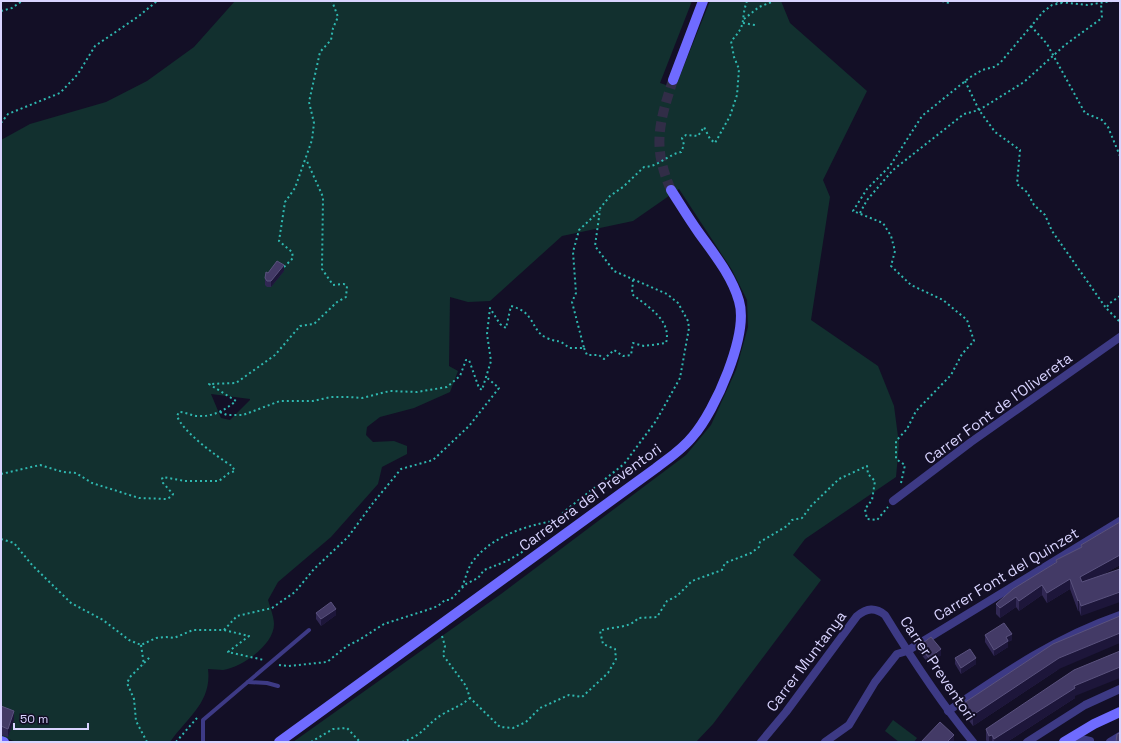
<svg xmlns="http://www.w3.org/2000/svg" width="1121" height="743" font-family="'Space Grotesk',sans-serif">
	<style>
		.green { fill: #12302f; fill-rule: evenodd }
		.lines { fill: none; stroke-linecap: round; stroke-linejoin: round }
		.secondary-tunnel { stroke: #312d47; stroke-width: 10; stroke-dasharray: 10 5; stroke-linecap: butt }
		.path { stroke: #2fb8b0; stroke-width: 2; stroke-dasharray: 2 3; stroke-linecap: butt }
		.lane { stroke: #3d3a85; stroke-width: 4 }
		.street { stroke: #3d3a85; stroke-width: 8 }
		.secondary { stroke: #6f6bff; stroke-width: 10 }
		.wall { fill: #312854 }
		.shaded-wall { fill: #1d163a }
		.building { fill: #433a66; stroke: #5a527e }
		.labels { text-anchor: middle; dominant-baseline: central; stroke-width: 4; stroke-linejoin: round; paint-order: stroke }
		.street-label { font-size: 15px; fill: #d9d4ff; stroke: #130f26 }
	</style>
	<rect width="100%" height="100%" fill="#130f26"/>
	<g class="green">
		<path d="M235,1H692L660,83L675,88L710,1H781L790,23L867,91L823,180L830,197L811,320L878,366L894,406L899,444L896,477L805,539L793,555L821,580L713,724L696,742H293L501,594L686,455L711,425L736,370L748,327L747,300L732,270L679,189L633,221L562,236L490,301L468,302L450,297L449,366L458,371L450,392L414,408L380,417L367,427L366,435L373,442L394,441L407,446V454L382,467L378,484L331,537L278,582L268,600C270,607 274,617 274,624C274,645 242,667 223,670C219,670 213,669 208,669C212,702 188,717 170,742H16L1,736V140L30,124L106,102L147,81L194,47ZM211,394L250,399V400L230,420L221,418Z"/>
		<path d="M893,720L917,738L914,742H899L885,731Z"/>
	</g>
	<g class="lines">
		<path class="secondary-tunnel" d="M671,190C652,147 659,123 673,80"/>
		<g class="path">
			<path d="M942,1L949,3L950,1"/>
			<path d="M1051,1L1087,5L1112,1"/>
			<path d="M1,11L12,8L22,1"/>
			<path d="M744,19L759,7L774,1"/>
			<path d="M743,23L755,25"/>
			<path d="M1031,26L1047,44L1085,113L1102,120L1108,127L1120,156"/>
			<path d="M965,81L979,110L995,132L1020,150L1017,184L1027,192L1034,205L1045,215L1052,231L1106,308"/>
			<path d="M1,123L8,114L60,93L78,74L95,46L139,16L157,1"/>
			<path d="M860,213L867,200L893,170L964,114L979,110L1024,82L1065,45L1102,18L1101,4"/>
			<path d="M284,267L293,258L292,252L279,241L285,202L295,188L312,140L314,123L309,102L320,52L331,40L333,28L338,17L332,1"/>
			<path d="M1120,296L1110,303L1106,308L1120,322"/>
			<path d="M584,348L587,355H599L604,359L614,350L623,356L631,355L633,343L644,346L666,343C672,320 648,307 632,294L633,280"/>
			<path d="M220,412L227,415H243L280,401H313L331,397H349L362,398L390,391L417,392L447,387L460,376L466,360H469L479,388L482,390L491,361L487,334L490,308L500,324L506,328L511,306C518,308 525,311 529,317C535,325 537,334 547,338C558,343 558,338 569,348H584L572,302L576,293L573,252L579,230L593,217L610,196L623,187L644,167C658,167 667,155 681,152L684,145L682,138L686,135L698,136L704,127L710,139L715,143L730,116L737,95L739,69L734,57L731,41C748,24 740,20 747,1"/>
			<path d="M1,474L40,465L63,472L76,473L92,483L139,498L167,499L172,496L173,494L163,483L162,479L163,477L185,481H219L229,473L235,471L232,466C216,456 183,432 177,416L179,412C186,412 192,416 198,416C213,417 225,410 236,401L209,384L236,383L275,355L300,326L314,324L337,302L346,297L347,286L344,284L333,285L322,269L323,197L306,159"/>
			<path d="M901,483L905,465L896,459V441L907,429L916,411L951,375L962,354L974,341L967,320L943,300L911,285L891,266L895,251L891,236L883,223L853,211L867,189L890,166L922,116L969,78L982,70L994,67L1000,63L1043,12L1052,5L1062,3"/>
			<path d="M1,539L14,543L32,565L71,603L103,620L129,640L141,645L156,638L166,637L174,638L193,630H224L249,636L228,652L264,660"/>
			<path d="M530,545L565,511L624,464L656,421L680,378L689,328L688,321L678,303L667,294L614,271L595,246L600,210"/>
			<path d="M462,587C465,580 467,571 471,564C488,538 524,526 553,521"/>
			<path d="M224,630L237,616L272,608L295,592L314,569L348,537L373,503L401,469L433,460L469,426L499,388L486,377"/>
			<path d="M442,636L445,646L443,655L466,686L470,698L500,727L513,728L526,722L540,708L569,695L582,697L608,673L616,659L615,649L603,644L600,631C611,626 630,629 638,618L657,617L667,601L677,596L692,581L722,570L725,563L751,553L759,547L760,542L787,526L792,520L802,518L811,506L839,479L867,466L868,474L875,481L872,500L865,509L867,519L877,520L888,507"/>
			<path d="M141,645L144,665"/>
			<path d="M279,665L288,666L327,662L347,646L359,640L384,624L427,610L438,606L445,600H450L466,584L478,578L484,570L507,561L521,553L530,544"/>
			<path d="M147,742L136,721L134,699L127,683L130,677L151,656"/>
			<path d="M176,742L197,718"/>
			<path d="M311,742L333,729L347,728L360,742"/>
			<path d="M402,742C423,736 426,724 443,714C453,708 461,706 470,698"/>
		</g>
		<g class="lane">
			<path d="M248,682L267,683L278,686"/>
			<path d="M203,742V720L309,630"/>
		</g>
		<g class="street">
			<path d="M893,501L971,442L1120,337"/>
			<path d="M948,711C1004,673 1056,637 1120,615"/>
			<path d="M1072,737L1090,741"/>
			<path d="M761,742L786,712L857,616C867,608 875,607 885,615C912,659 940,702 973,742"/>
			<path d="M825,742L849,725L875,682L897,654L907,651L1120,521"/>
			<path d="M1027,742L1085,705L1120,689"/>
			<path d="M1110,742L1120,736"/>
		</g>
		<g class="secondary">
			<path d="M673,80L703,1"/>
			<path d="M1,741L4,742"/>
			<path d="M279,742L656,468C669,458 683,449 693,436C715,411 749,334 739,301C732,276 714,254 699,233C689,219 680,204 671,190"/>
			<path d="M1064,742L1094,724L1120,712"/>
		</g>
	</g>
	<g class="wall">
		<path d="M284,271L271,287H267L265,285V278L268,273Z"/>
		<path d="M1120,522V565L1098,577L1081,616L1079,610L1078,611L1070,589L1047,603L1042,595L1019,611L1016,607L1000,618L996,614V604L1056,562V560L1081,548V545Z"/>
		<path d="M316,613L336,615L321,626L316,619Z"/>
		<path d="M985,635L1012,640L1008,642V647L994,656L985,642Z"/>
		<path d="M919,646L941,655L929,664L919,652Z"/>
		<path d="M955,658L976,664L961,674L955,664Z"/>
		<path d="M1059,669L973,726L964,714V703Z"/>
		<path d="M1075,696V698L1007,742H987L986,740V729Z"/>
		<path d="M1,706L14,720L8,737L1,735Z"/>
	</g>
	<g class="shaded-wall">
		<path d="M284,265V271L271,287V281Z"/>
		<path d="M1120,555V565L1080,587V577Z"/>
		<path d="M1070,579V589L1047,603V593Z"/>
		<path d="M1042,585V595L1019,611V601Z"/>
		<path d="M1120,592V602L1081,616V606Z"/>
		<path d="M1016,597V607L1000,618V608Z"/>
		<path d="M1079,600V610L1078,611V601Z"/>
		<path d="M336,609V615L321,626V619Z"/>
		<path d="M1120,633V643L1059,669L973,726V715L1059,658Z"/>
		<path d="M1012,634V640L1008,642V647L994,656V650L1006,637Z"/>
		<path d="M941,649V655L929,664V658Z"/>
		<path d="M976,658V664L961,674V668Z"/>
		<path d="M1120,667V678L1075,696V698L1007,742H994V739L1074,686Z"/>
		<path d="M14,711V720L8,737V729Z"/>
		<path d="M954,735V742H947Z"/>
		<path d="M992,735V742H989V736Z"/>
	</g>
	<g class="building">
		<path d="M277,261L284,265L271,281H267L265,278L266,272L268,273Z"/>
		<path d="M1120,522V555L1080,577L1082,582L1120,569V592L1081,606L1079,600L1078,601L1070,579L1047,593L1042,585L1019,601L1016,597L1000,608L996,604L1013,589L1057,562L1056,560L1082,547L1081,545Z"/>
		<path d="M331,602L336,609L321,619L316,613Z"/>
		<path d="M1120,616V633L1059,658L973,715L964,703L1053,644Z"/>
		<path d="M1004,623L1012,634L1006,637L1008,641L994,650L985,635Z"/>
		<path d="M931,637L941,649L929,658L919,646Z"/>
		<path d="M970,649L976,658L961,668L955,658Z"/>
		<path d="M1120,651V667L1074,686L1075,688L994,739L992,735L989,736L986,729L1074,670Z"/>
		<path d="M1,706L14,711L8,729L1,726Z"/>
		<path d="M940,722L954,735L947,742H921Z"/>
		<path d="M1120,733V742H1116L1117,734Z"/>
	</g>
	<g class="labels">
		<g class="street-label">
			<text transform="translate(998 408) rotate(-36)">Carrer Font de l'Olivereta</text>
			<text transform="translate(590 497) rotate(-36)">Carretera del Preventori</text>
			<text transform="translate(1006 574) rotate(-31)">Carrer Font del Quinzet</text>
			<text transform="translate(806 661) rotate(-53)">Carrer Muntanya</text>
			<text transform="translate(938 668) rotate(56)">Carrer Preventori</text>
		</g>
	</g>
	<rect width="1121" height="743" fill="none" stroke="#d9d4ff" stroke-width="4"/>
	<path d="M14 723v6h74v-6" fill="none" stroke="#d9d4ff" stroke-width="2"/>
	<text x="20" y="723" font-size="12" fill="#d9d4ff" stroke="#130f26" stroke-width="3" paint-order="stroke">50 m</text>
</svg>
